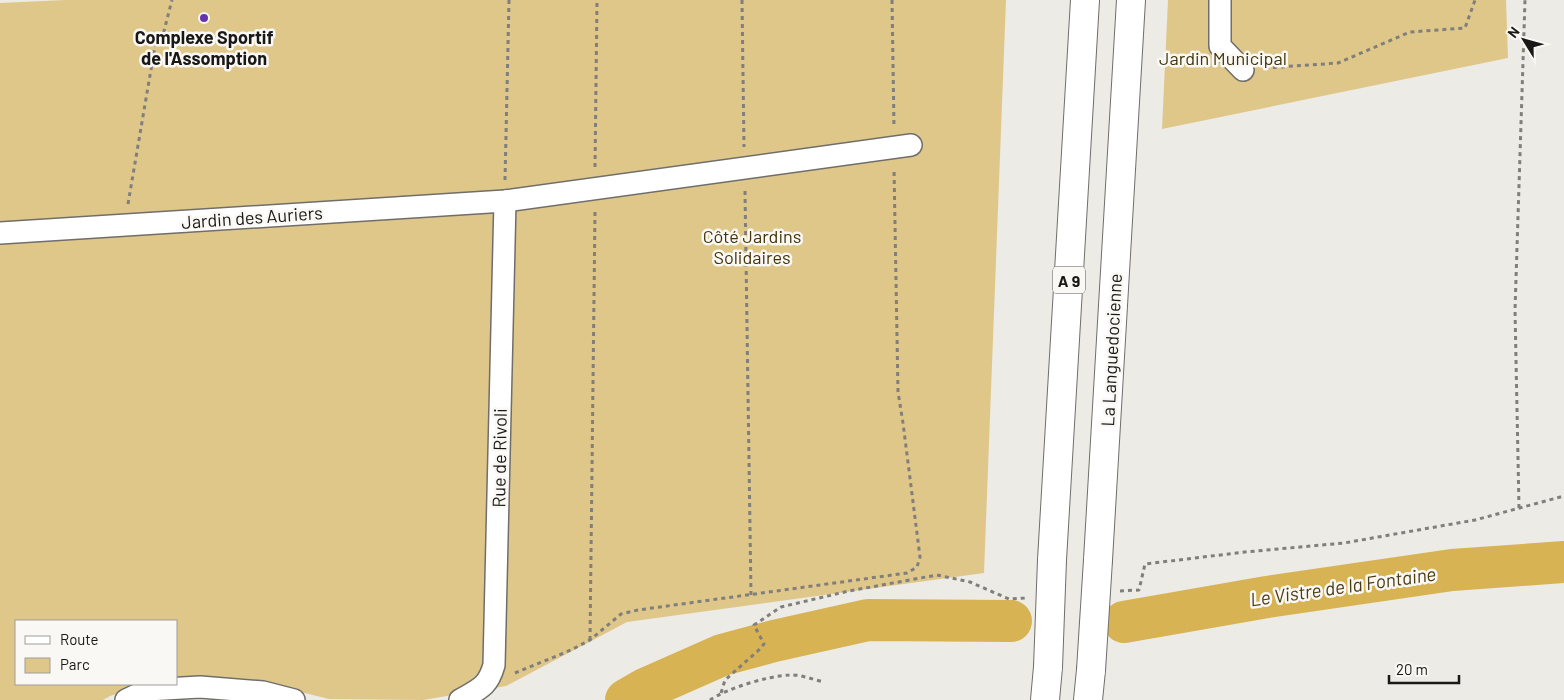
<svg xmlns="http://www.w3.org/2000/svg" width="1564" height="700" font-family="Barlow,sans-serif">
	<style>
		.green { fill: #dfc78a }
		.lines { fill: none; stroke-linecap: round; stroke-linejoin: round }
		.river { stroke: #d8b353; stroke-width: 42 }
		.street-casing { stroke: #706e6a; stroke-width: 24 }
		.highway-casing { stroke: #706e6a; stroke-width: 30 }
		.path { stroke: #807f7b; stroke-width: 3; stroke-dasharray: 4 4; stroke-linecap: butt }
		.street { stroke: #fff; stroke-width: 21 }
		.highway { stroke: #fff; stroke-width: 28 }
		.highway-bridge-casing { stroke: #706e6a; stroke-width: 30; stroke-linecap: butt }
		.highway-bridge { stroke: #fff; stroke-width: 28 }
		.poi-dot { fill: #6734ac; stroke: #faf8f4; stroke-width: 2 }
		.labels { text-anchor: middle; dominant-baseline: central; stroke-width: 5; stroke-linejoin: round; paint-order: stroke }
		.shield { fill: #faf8f4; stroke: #5c5b59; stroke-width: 1 }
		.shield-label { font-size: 16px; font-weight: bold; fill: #191816 }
		.poi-label { font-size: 18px; font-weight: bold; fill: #191816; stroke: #faf8f4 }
		.park-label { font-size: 18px; fill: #433409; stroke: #faf8f4 }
		.street-label { font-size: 18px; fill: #191816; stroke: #faf8f4 }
		.water-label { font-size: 19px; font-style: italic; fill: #4a3b12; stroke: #faf8f4 }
	</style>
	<rect width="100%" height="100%" fill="#edebe6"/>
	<g class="green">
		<path d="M65,0H1006L984,573L627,622L506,686L423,700L329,699L248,679L176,676V621H16V684H150L110,696L103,700H0V3Z"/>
		<path d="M1168,0H1506L1508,58L1162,129Z"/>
	</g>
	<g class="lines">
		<g class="river">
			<path d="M1124,622L1267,597L1452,570L1564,562"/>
			<path d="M626,700L645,689L722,655L774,641L868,620L1011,621"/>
		</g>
		<g class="street-casing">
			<g id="street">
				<path d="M1220,0V46L1243,70"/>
				<path d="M0,233L505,201L911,145"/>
				<path d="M126,700L147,690L200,687L263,692L294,700"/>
				<path d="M460,700C479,689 488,687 494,665L505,201"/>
			</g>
		</g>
		<g class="highway-casing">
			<g id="highway">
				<path d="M1052,560L1085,0"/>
				<path d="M1098,560L1131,0"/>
				<path d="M1045,700L1048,667"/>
				<path d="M1088,700L1091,670"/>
			</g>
		</g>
		<g class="path">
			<path d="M742,0L744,147"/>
			<path d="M892,0L894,127"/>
			<path d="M1265,68L1338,63L1410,32L1465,28L1475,0"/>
			<path d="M595,167L597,0"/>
			<path d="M505,180L509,0"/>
			<path d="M745,191L751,595"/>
			<path d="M128,204L155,46L164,31L172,0"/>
			<path d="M1519,508L1515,310L1525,0"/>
			<path d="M1120,591L1139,590L1145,564L1245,552L1344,543L1475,520L1564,496"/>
			<path d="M590,640L595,211"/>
			<path d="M515,673L571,650L590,640L621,614L638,610L907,573L917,567L920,557L903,423L898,392L894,168"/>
			<path d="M721,693L725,680L760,649L764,644L754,625L781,607L849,591L937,575L970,582L1009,599L1027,598"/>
			<path d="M710,700C728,688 768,676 789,675C800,674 814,680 824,682"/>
		</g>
		<use href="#street" class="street"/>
		<use href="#highway" class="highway"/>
		<g class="highway-bridge-casing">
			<g id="highway-bridge">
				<path d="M1048,667L1052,560"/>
				<path d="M1091,670L1098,560"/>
			</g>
		</g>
		<use href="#highway-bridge" class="highway-bridge"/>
	</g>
	<circle class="poi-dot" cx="204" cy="18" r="5"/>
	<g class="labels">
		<rect class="shield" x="1053" y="266.5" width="32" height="27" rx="4"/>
		<g class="shield-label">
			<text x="1069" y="280">A 9</text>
		</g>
		<g class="poi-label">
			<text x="204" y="37">Complexe Sportif<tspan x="204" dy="21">de l'Assomption</tspan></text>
		</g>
		<g class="park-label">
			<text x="1223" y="58">Jardin Municipal</text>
			<text x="752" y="236">Côté Jardins<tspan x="752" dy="21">Solidaires</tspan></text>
		</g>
		<g class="street-label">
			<text transform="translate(252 217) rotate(-4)">Jardin des Auriers</text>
			<text transform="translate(1111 350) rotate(-87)">La Languedocienne</text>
			<text transform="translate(499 458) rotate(-89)">Rue de Rivoli</text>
		</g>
		<g class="water-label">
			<text transform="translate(1343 586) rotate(-8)">Le Vistre de la Fontaine</text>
		</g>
	</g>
	<rect x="15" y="620" width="162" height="65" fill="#faf8f4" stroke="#a09e9b"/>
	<rect x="25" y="636" width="25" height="8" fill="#ffffff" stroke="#a09e9b"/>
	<text x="60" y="645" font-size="15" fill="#191816">Route</text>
	<rect x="25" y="658" width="25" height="15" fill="#dfc78a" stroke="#a09e9b"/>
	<text x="60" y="670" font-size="15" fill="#191816">Parc</text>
	<g transform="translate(1524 40) rotate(307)" stroke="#faf8f4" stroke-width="4" paint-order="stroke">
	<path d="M0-4L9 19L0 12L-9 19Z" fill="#191816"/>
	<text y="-8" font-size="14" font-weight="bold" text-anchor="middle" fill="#191816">N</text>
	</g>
	<path d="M1389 675v8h70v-8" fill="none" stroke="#191816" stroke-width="2.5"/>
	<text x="1396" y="675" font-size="15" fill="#191816" stroke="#faf8f4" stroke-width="4" paint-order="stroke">20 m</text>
</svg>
